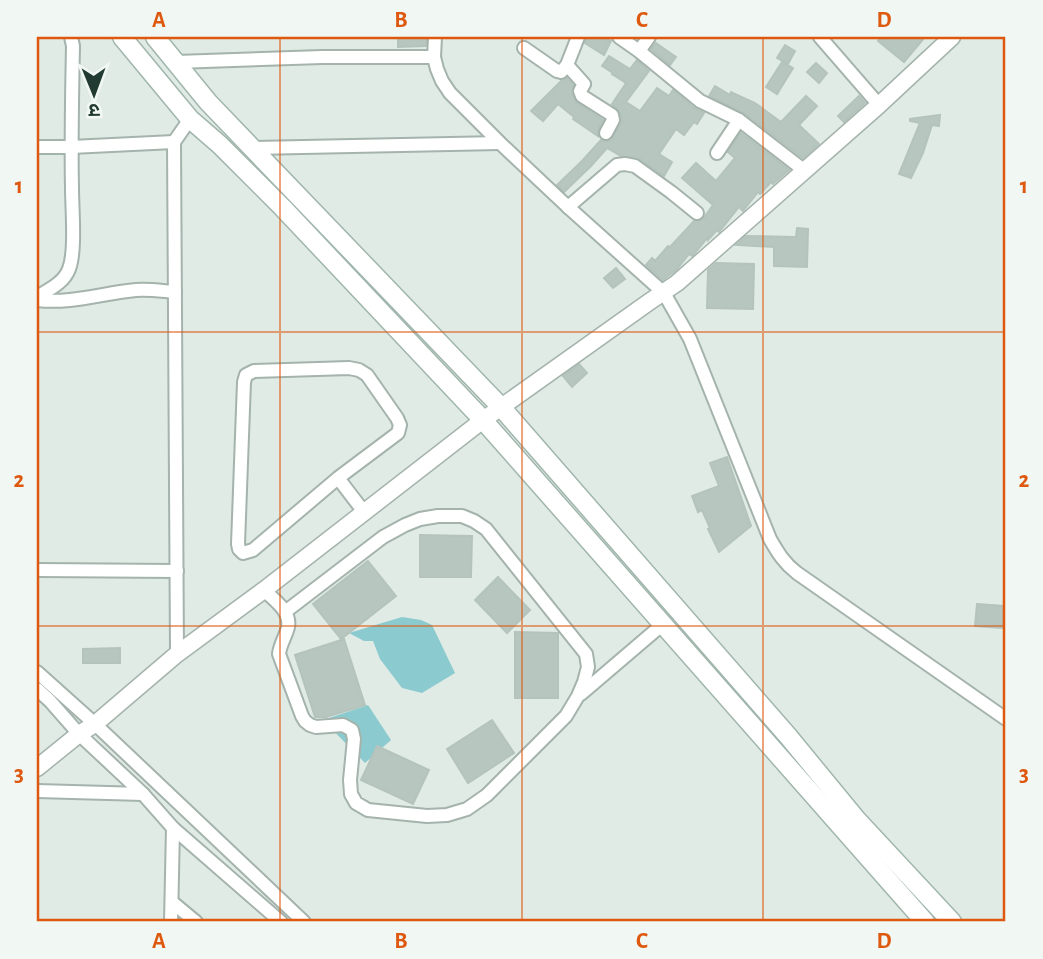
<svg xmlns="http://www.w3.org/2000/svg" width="1043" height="959" font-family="'Alegreya Sans','Noto Sans Devanagari',sans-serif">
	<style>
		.water { fill: #8bcace }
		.building { fill: #b7c6be; stroke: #b4c4bc; stroke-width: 2 }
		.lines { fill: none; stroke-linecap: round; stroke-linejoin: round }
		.minor-casing { stroke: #a4b3ac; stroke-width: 16 }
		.tertiary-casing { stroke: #a4b3ac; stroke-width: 19 }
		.secondary-casing { stroke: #a0b6ac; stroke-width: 21 }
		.minor { stroke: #fff; stroke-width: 12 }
		.tertiary { stroke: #fff; stroke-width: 16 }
		.secondary { stroke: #fff; stroke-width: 18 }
		.grid { fill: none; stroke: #de580e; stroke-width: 2; stroke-opacity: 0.55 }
		.neatline { fill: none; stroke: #de580e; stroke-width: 2.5 }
		.grid-label { font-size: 23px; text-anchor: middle; font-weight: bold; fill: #de580e }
	</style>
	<rect width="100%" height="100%" fill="#e1ebe6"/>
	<g class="water">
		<path d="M402,617L421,620L432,625L455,673L422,693L402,688L380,659L373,641H364L349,633Z"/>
		<path d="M368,705L391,740L365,763L323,720Z"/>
	</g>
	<g class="building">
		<path d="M398,37H426V46L398,47Z"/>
		<path d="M587,37H603L611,41L604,55L585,43Z"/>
		<path d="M882,37H925L904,62L878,41Z"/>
		<path d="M656,43L676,57L670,65L651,49Z"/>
		<path d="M785,45L795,51L788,64L777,58Z"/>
		<path d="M609,56L630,69L637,60L649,71L626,102L640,111L657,88L669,96L673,90L694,108L704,113L697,124L694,122L684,135L676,129L659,154L672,162L664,176L640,159L621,156L607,148L591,166L564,192L557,185L582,161L601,140L606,142L611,140L621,124L622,118L619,111L612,104L626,83L612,74L613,73L602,66Z"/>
		<path d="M782,62L793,68L777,94L766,87Z"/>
		<path d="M816,63L827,73L819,83L807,72Z"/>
		<path d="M567,78L573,85L572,94L577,103L603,120L598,130V136L573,119L574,117L558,104L543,121L531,111L561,81Z"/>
		<path d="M715,86L730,95L731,92L755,103L781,122L806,96L817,106L799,125L819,144L803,158L744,113L709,96Z"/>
		<path d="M859,96L865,103L844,122L838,116Z"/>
		<path d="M940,115L939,126L932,125L923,153L911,178L899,174L920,123L910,121V119Z"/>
		<path d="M741,133L789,170L773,184L771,182L760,194L758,192L743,211L739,207L719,232L717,230L708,240V237L694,254L692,256L689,254L677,269L663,280L646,265L652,258L655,261L668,246L670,247L694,221H699L703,219L713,205L682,178L696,163L716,181L735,158L728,152Z"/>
		<path d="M797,228L808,229L807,267L774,266V247L736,245L746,236L796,237Z"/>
		<path d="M716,263L754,264L753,309L707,308L708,270Z"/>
		<path d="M616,268L625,279L613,288L604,278Z"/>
		<path d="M579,364L587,373L572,387L563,376Z"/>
		<path d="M727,457L751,526L719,552L708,529L710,528L702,510L698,512L692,496L719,486L710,463Z"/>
		<path d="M420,535L472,536L471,577H420Z"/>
		<path d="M368,561L396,596L341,639L313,604Z"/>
		<path d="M498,577L530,610L507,633L475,600Z"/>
		<path d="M977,604L1004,606L1002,628L975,626Z"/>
		<path d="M515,632L558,633V698H515Z"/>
		<path d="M344,639L365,705L326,717H315L295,655Z"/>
		<path d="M120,648V663H83V649Z"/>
		<path d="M492,720L514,753L468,783L447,749Z"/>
		<path d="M377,746L429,770L413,804L361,780Z"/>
	</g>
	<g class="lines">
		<g class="minor-casing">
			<g id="minor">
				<path d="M435,37L434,57L437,69L442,81L450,93L500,143L568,207L664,293L690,339L770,539C778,553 784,563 797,573L1006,719"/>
				<path d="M619,37L639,51L700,101L739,120L805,171"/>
				<path d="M820,37L879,105"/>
				<path d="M524,48L557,71L561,72L567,65L578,37"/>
				<path d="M639,51L649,37"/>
				<path d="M176,62L322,57H434"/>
				<path d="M567,65L584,84L580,91L582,96L612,115L613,120L606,133"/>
				<path d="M37,147H71L174,142"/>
				<path d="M252,148L500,143"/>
				<path d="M717,153L739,120"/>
				<path d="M568,207L617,165L625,164L635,166L671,192L697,213"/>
				<path d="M37,297C48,290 64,283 69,269C76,251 72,209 72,188C71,141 72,94 73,46L71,37"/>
				<path d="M37,300C71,304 103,293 136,290C149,289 162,291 175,292"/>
				<path d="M338,478L398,433L400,425L397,418L367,375L359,370L349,368L254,371L246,375L244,382L238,544L239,549L243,553L253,550L338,478L364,512"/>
				<path d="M37,570L177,571"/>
				<path d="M264,590C274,600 291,611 288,627C286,636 280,644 279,654L302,716L305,721L310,725L316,727L343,725L352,730L354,739L350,780L351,794L356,803L368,810L427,816L447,815L467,809L487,795L566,716L578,696L584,682L588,667L586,654L486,529L474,521L462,516H438L420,519L405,525L383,537L285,612"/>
				<path d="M177,654L174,142L190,119"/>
				<path d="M37,672L95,724L304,922"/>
				<path d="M37,689L50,701L79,734L143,794L173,828L281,922"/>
				<path d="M581,694L663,624"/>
				<path d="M37,791L143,794"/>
				<path d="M172,902L196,922"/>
				<path d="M171,922L173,828"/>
			</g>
		</g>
		<g class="tertiary-casing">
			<path id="tertiary" d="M37,768L79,734L95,724L177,654L264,590L483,420L649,302L677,283L879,105L952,37"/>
		</g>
		<g class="secondary-casing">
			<g id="secondary">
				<path d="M122,37L190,119L220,145L282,207L483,420L925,922"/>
				<path d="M155,37L208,102L501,407L788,736L857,820L952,922"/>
			</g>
		</g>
		<use href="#minor" class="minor"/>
		<use href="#tertiary" class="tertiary"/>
		<use href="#secondary" class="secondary"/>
	</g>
	<path class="grid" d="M280,37V922M522,37V922M763,37V922M37,332H1006M37,626H1006"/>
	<rect width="1043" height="959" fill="none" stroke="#f1f8f4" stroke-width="77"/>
	<g transform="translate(94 94) rotate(179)" stroke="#f1f8f4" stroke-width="5" paint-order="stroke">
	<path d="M0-5L12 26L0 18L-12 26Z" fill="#223b32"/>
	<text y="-10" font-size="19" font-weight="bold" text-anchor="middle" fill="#223b32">उ</text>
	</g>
	<rect x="38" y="38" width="966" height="882" class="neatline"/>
	<g class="grid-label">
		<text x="159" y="27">A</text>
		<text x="401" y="27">B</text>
		<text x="642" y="27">C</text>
		<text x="884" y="27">D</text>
		<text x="19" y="193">1</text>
		<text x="1024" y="193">1</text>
		<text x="19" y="487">2</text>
		<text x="1024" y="487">2</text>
		<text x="19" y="781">3</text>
		<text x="1024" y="781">3</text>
		<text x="159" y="948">A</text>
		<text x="401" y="948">B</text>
		<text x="642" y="948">C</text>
		<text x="884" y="948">D</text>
	</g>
</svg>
